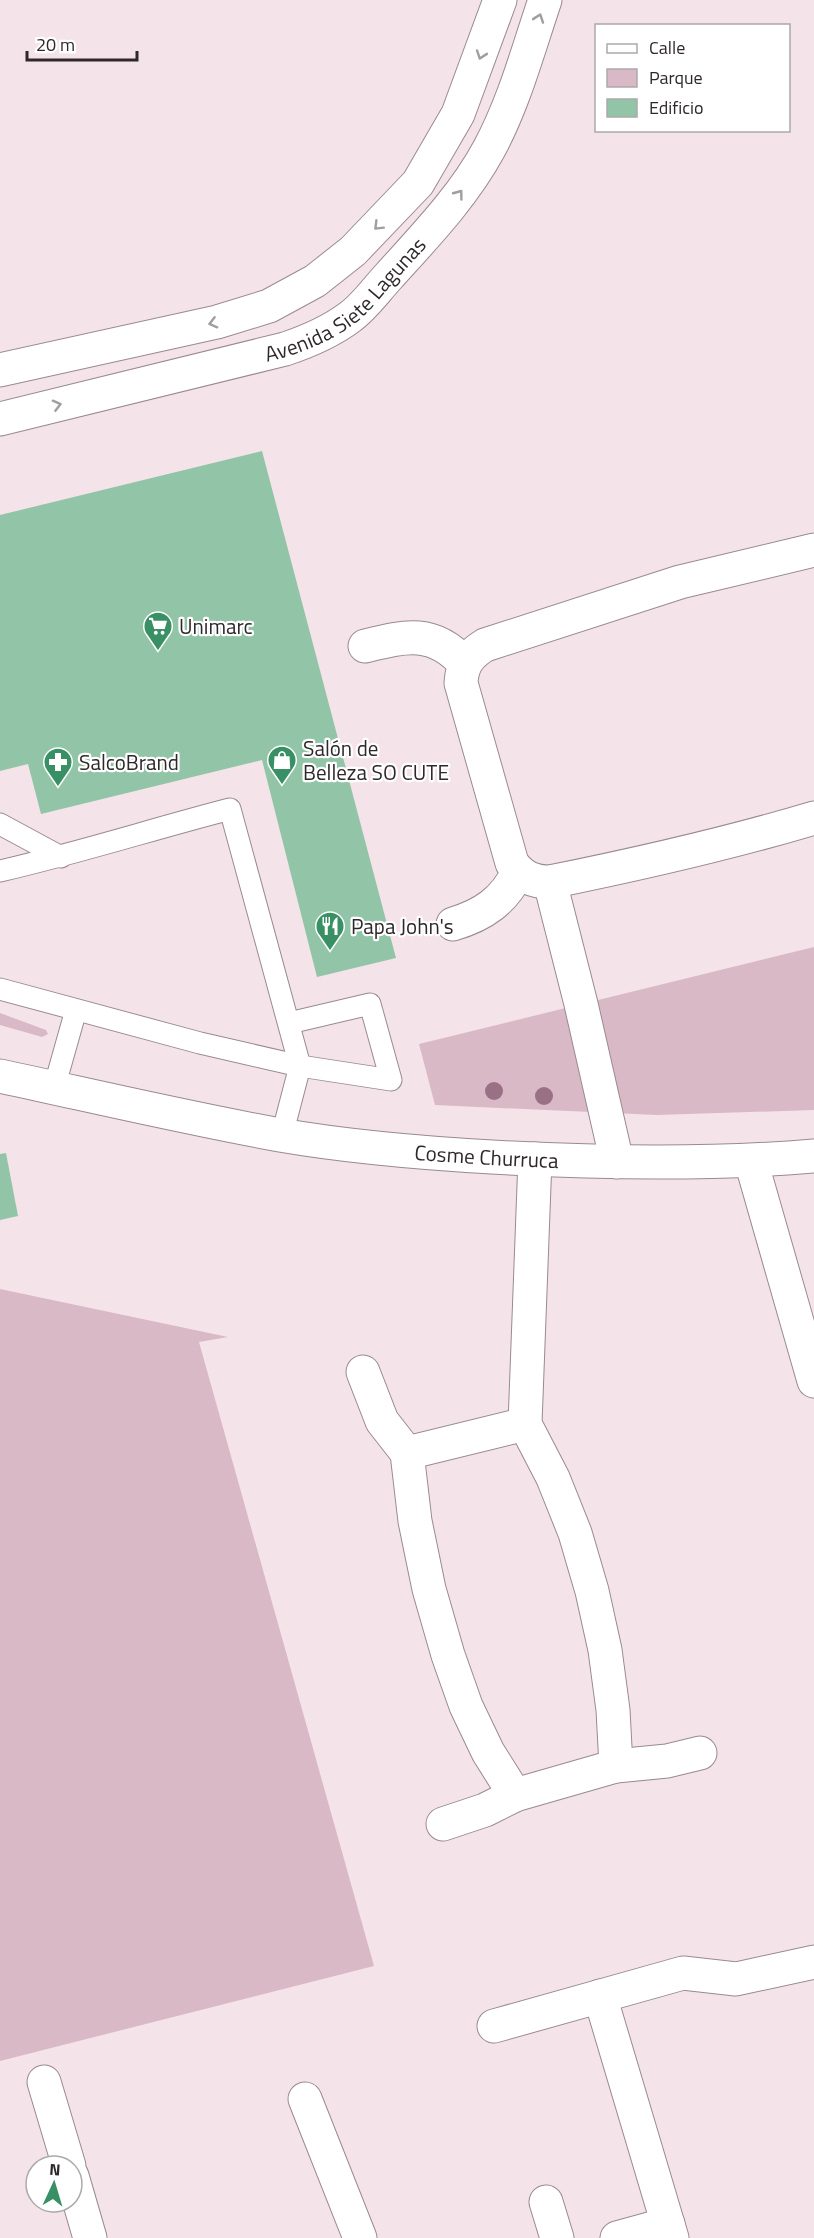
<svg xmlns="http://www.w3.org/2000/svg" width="814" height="2238" font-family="'Titillium Web',sans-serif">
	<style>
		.green { fill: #dab9c6 }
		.building { fill: #92c5a7 }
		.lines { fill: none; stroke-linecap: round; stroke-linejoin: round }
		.lane-casing { stroke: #9a8a90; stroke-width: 23 }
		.street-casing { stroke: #9a8a90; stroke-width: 35 }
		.secondary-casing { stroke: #9a8a90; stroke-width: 35 }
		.lane { stroke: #fff; stroke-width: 21 }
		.street { stroke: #fff; stroke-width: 33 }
		.secondary { stroke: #fff; stroke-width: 33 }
		.tree { fill: #9a7085 }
		.oneway { stroke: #a19ea0 }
		.labels { text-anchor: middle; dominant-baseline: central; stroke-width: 4.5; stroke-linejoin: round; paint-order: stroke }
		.street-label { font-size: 21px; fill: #2f282b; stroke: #fff }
		.poi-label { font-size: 21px; fill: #2f282b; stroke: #fff; text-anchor: start }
	</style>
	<rect width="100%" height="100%" fill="#f5e3ea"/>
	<g class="green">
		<path d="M814,947V1110L657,1115L435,1105L419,1044Z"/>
		<path d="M0,1013L46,1030L48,1034L42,1037L0,1025Z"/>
		<path d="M0,1289L228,1337L199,1342L374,1966L0,2061Z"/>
	</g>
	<g class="building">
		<path d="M262,451L396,958L317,977L262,760L41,814L28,764L0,771V515Z"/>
		<path d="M6,1153L18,1216L0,1220V1154Z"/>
	</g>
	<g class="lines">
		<g class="lane-casing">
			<g id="lane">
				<path d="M0,824L61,857"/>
				<path d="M0,871C78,853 153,829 230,809L300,1066L282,1135"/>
				<path d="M0,989L200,1043L300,1066L391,1080L370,1004L289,1023"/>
				<path d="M54,1088L76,1010"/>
			</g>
		</g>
		<g class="street-casing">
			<g id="street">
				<path d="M814,550L680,582L485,645C469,655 462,664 461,683L512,863C522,877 533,882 550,882C639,864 727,844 814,818"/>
				<path d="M365,646C406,636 433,629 464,663"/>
				<path d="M550,882L581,1004L617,1162"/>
				<path d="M453,924C483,915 504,901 518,872"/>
				<path id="s1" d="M0,1076C93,1096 186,1118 280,1135C350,1147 421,1153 492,1157C599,1163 707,1165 814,1156"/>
				<path d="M535,1159L525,1424L553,1478L575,1533L592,1591L605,1650L613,1710L616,1766"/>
				<path d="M751,1161L814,1381"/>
				<path d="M363,1372L382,1421L407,1453L415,1521L429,1589L448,1655L466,1706L488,1752L515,1795"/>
				<path d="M407,1453L525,1424"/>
				<path d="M443,1824L485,1810L515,1795L616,1766L667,1761L700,1753"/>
				<path d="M600,1996L672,2238"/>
				<path d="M494,2026L683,1973L736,1979L814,1962"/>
				<path d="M44,2082L69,2166"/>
				<path d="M305,2099L360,2238"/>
				<path d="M72,2176L90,2238"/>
				<path d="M546,2202L557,2238"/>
				<path d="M617,2238L668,2224"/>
			</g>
		</g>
		<g class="secondary-casing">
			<g id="secondary">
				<path d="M0,370L217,322L269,306L315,281L353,251L418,183L458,114L500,0"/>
				<path id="s2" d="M0,419L285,349C309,341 330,332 350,317C364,307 376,290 388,277C424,237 463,197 489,149C514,103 528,50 545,0"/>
			</g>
		</g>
		<use href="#lane" class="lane"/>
		<use href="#street" class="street"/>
		<use href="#secondary" class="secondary"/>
	</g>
	<g class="tree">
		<circle cx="494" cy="1091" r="9"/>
		<circle cx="544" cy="1096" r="9"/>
	</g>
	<defs><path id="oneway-chevron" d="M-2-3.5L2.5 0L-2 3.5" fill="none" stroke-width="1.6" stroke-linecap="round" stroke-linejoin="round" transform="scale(1.5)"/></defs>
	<g class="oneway">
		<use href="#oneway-chevron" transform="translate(539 18) rotate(-71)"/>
		<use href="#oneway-chevron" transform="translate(481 55) rotate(109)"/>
		<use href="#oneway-chevron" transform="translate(459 194) rotate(-53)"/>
		<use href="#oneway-chevron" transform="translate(378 226) rotate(135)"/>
		<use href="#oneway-chevron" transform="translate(213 323) rotate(166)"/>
		<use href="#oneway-chevron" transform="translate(57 405) rotate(-14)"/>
	</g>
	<defs>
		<g id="supermarket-pin" transform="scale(1.5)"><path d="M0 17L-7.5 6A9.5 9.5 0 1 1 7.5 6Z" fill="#399065" stroke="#fff"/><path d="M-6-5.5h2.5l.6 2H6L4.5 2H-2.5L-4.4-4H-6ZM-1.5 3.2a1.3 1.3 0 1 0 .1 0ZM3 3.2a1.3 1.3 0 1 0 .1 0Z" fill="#fff"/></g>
		<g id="shop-pin" transform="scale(1.5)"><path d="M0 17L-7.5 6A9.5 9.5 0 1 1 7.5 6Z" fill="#399065" stroke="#fff"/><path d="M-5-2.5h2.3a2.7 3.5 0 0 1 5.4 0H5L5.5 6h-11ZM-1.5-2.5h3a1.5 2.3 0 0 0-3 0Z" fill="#fff"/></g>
		<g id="pharmacy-pin" transform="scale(1.5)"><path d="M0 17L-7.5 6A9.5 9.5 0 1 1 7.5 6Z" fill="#399065" stroke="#fff"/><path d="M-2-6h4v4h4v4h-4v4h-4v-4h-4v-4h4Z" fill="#fff"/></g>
		<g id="restaurant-pin" transform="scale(1.5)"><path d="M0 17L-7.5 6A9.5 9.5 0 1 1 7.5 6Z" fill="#399065" stroke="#fff"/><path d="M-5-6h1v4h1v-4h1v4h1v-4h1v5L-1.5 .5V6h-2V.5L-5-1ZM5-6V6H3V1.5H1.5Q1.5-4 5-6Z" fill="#fff"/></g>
	</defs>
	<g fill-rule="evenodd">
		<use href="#supermarket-pin" x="158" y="626"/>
		<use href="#shop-pin" x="282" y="760"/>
		<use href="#pharmacy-pin" x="58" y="762"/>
		<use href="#restaurant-pin" x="330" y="926"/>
	</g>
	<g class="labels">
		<g class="street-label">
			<text stroke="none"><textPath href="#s2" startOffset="372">Avenida Siete Lagunas</textPath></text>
			<text stroke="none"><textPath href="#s1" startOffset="494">Cosme Churruca</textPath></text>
		</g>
		<g class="poi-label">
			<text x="179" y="626">Unimarc</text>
			<text x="303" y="748">Salón de<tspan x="303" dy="24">Belleza SO CUTE</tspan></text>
			<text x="79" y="762">SalcoBrand</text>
			<text x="351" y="926">Papa John's</text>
		</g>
	</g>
	<rect x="595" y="24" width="195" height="108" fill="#ffffff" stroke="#aca9aa" stroke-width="1.5"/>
	<rect x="607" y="44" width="30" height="9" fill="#ffffff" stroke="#aca9aa" stroke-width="1.5"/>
	<text x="649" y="54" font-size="18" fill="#2f282b">Calle</text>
	<rect x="607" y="69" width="30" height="18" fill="#dab9c6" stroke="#aca9aa" stroke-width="1.5"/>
	<text x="649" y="84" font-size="18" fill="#2f282b">Parque</text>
	<rect x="607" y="99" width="30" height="18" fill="#92c5a7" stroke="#aca9aa" stroke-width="1.5"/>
	<text x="649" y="114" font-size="18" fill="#2f282b">Edificio</text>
	<g transform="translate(54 2184) rotate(4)"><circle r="28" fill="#ffffff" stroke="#aca9aa" stroke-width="1.5"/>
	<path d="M0-4.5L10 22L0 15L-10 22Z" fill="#399065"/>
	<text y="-9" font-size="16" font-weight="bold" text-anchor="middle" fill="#2f282b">N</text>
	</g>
	<path d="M27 51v9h110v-9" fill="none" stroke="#2f282b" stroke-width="3"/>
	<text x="36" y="51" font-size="18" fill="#2f282b" stroke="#ffffff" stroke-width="4.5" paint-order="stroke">20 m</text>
</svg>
